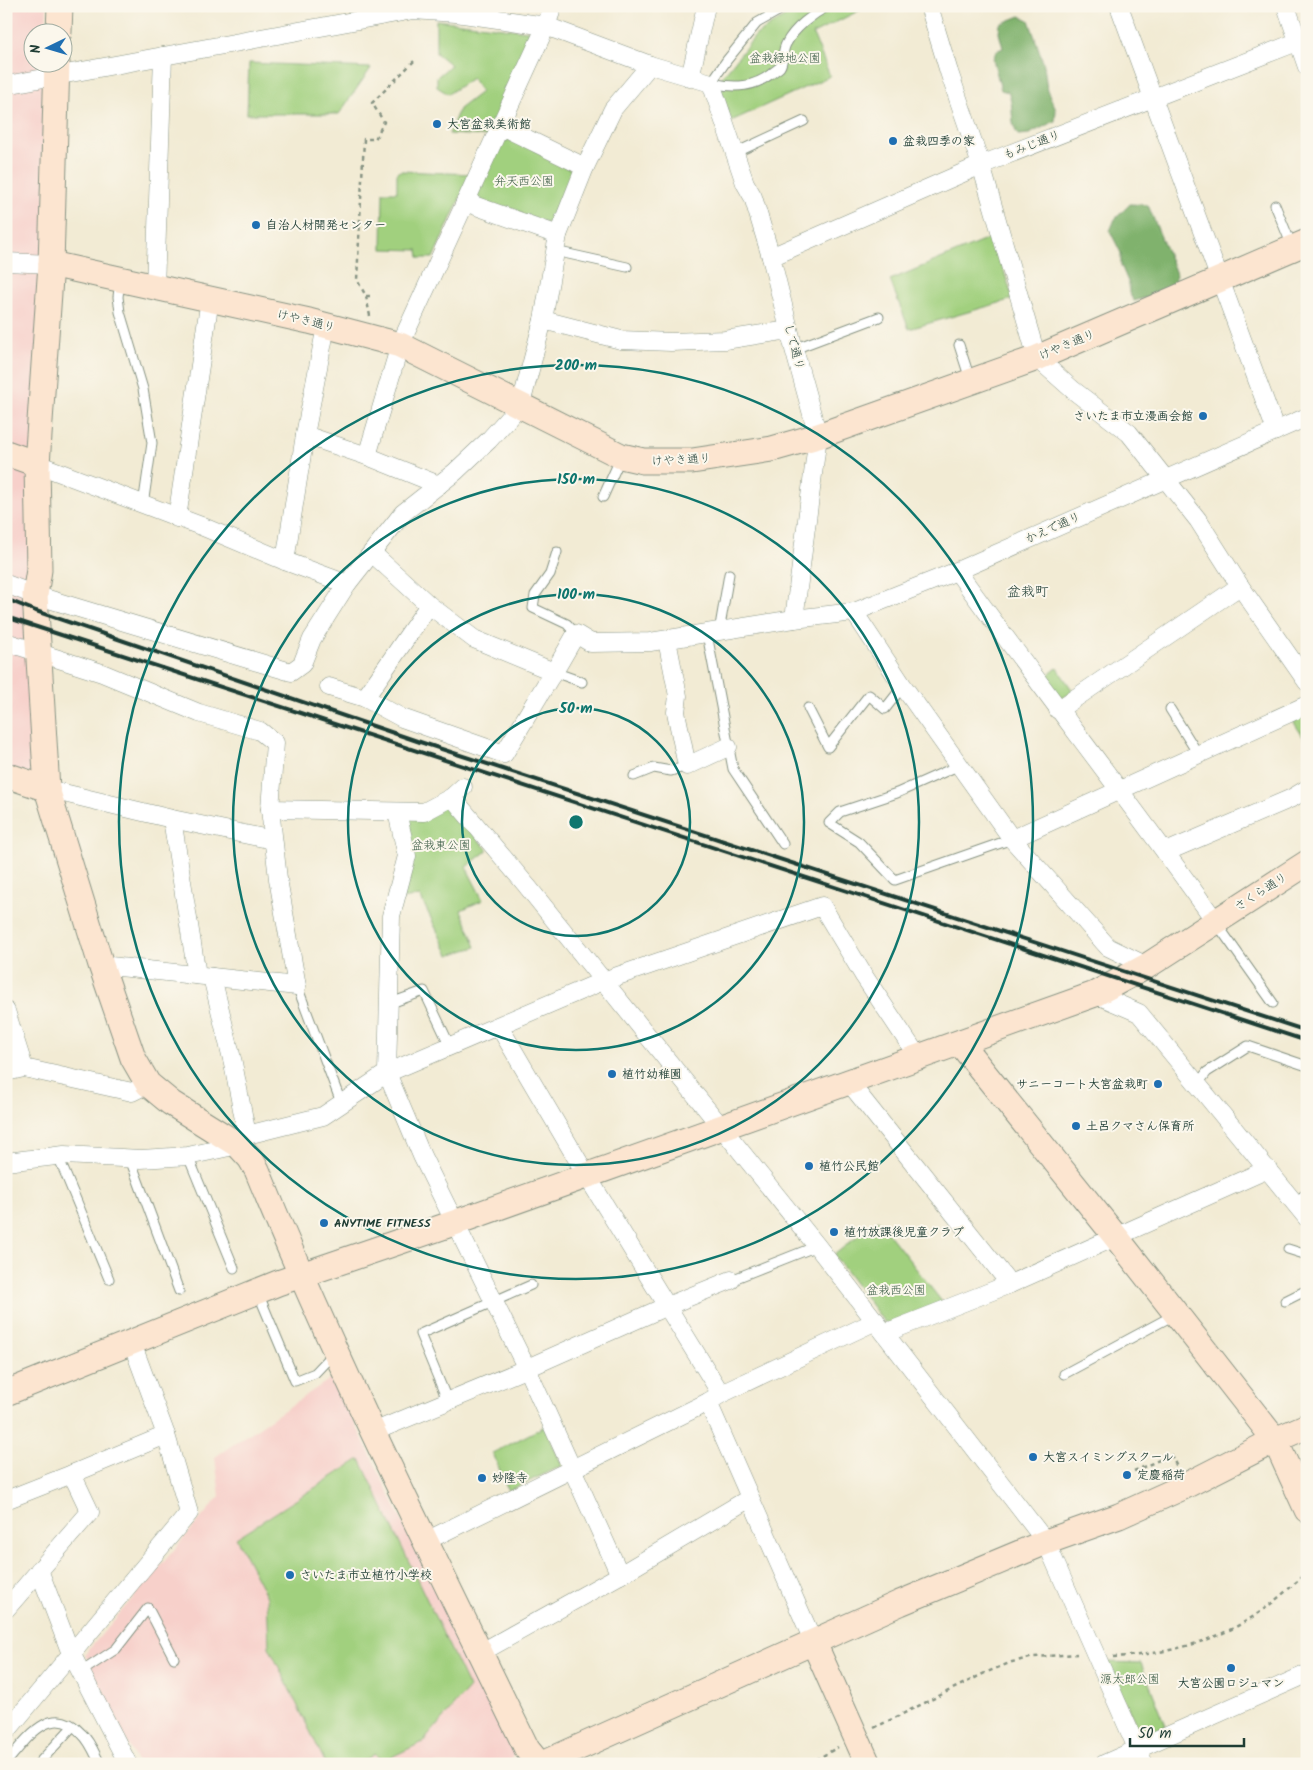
<svg xmlns="http://www.w3.org/2000/svg" width="1313" height="1770" font-family="Kalam,'Klee One',sans-serif">
	<style>
		.built { fill: #f7d0ca }
		.green { fill: #a1d07e; stroke: #608659 }
		.forest { fill: #80b26d; stroke: #507850 }
		.lines { fill: none; stroke-linecap: round; stroke-linejoin: round }
		.lane-casing { stroke: #889484; stroke-width: 11 }
		.street-casing { stroke: #889484; stroke-width: 19 }
		.secondary-casing { stroke: #889484; stroke-width: 27 }
		.path { stroke: #889484; stroke-width: 2.5; stroke-dasharray: 4 4; stroke-linecap: butt }
		.lane { stroke: #fff; stroke-width: 9 }
		.street { stroke: #fff; stroke-width: 18 }
		.secondary { stroke: #fce5d0; stroke-width: 25 }
		.rail { stroke: #1f3d34; stroke-width: 4 }
		.ring { fill: none; stroke: #0f766e; stroke-width: 2.5 }
		.poi-dot { fill: #1f6fb2; stroke: #fbf7ec; stroke-width: 2 }
		.labels { text-anchor: middle; dominant-baseline: central; stroke-width: 4; stroke-linejoin: round; paint-order: stroke }
		.park-label { font-size: 12px; fill: #395a43; stroke: #fbf7ec }
		.poi-label { font-size: 12px; font-weight: bold; fill: #1f3d34; stroke: #fbf7ec; text-anchor: start }
		.street-label { font-size: 12px; fill: #1f3d34; stroke: #fbf7ec }
		.neighbourhood-label { font-size: 14px; fill: #1f3d34; stroke: #fbf7ec }
		.centre { fill: #0f766e; stroke: #fbf7ec; stroke-width: 2.5 }
		.ring-label { font-size: 15px; text-anchor: middle; font-weight: bold; fill: #0f766e; stroke: #fbf7ec; stroke-width: 4; stroke-linejoin: round; paint-order: stroke }
	</style>
	<rect width="100%" height="100%" fill="#fbf7ec"/>
	<filter id="ink" filterUnits="userSpaceOnUse"><feTurbulence type="fractalNoise" baseFrequency=".02" numOctaves="2"/><feDisplacementMap in="SourceGraphic" scale="10" xChannelSelector="R" yChannelSelector="G"/><feConvolveMatrix kernelMatrix="1 2 1 2 8 2 1 2 1" color-interpolation-filters="sRGB"/></filter>
	<filter id="wash" filterUnits="userSpaceOnUse"><feTurbulence type="fractalNoise" baseFrequency=".0096" numOctaves="4" result="noise"/><feDisplacementMap in="SourceGraphic" scale="20" xChannelSelector="R" yChannelSelector="G"/><feGaussianBlur stdDeviation="1.12" result="paint"/><feColorMatrix in="noise" values="0 0 0 0 0 0 0 0 0 0 0 0 0 0 0 0 0 1.4 0 .05"/><feComposite in="paint" operator="in"/></filter>
	<g filter="url(#wash)">
		<rect width="100%" height="100%" fill="#f2ebd4"/>
		<g class="built">
			<path d="M6,6H47L46,32H32V62L45,63L44,795L6,782Z"/>
			<path d="M333,1377L514,1754L508,1764H138L85,1654L220,1496L215,1457Z"/>
		</g>
		<g class="green">
			<path d="M801,6H868L813,34L830,76L731,121L718,82L756,35Z"/>
			<path d="M436,20L536,32L489,136L449,134L459,109L481,92L472,78L448,94L437,87V77L451,65L436,53Z"/>
			<path d="M249,63L371,68L339,114H247Z"/>
			<path d="M506,134L577,173L555,226L477,201L475,194Z"/>
			<path d="M401,171L471,174L433,258H419L418,250L382,249L383,192H397V172Z"/>
			<path d="M993,237L1013,299L909,329L890,280Z"/>
			<path d="M1057,668L1073,691L1063,698H1056L1043,679Z"/>
			<path d="M1307,715V743L1293,721Z"/>
			<path d="M446,803L488,850L466,867L483,900L461,910L476,947L449,955L420,896L402,899L406,818Z"/>
			<path d="M878,1220L943,1303L894,1324L884,1322L834,1255Z"/>
			<path d="M545,1426L562,1466L508,1491L493,1453Z"/>
			<path d="M360,1459L469,1688L423,1742L383,1761L374,1754L358,1764H328L325,1762L269,1647L267,1597L236,1538Z"/>
			<path d="M1105,1662L1141,1663L1166,1726L1142,1736Z"/>
		</g>
		<g class="forest">
			<path d="M1020,16L1029,20L1044,65L1047,90L1056,110L1055,121L1029,134L1018,135C1009,122 1015,107 1008,92L1001,90L993,59L996,51L1003,48L999,33L1000,24Z"/>
			<path d="M1130,204L1148,205L1176,274L1175,284L1148,297L1134,301L1129,293V284L1121,265V253L1110,231L1115,219Z"/>
		</g>
	</g>
	<g filter="url(#ink)">
		<g class="lines">
			<g class="lane-casing">
				<g id="lane">
					<path d="M711,83L727,60L757,23L787,6"/>
					<path d="M716,84C736,88 754,87 771,74C773,72 778,69 780,67C784,61 782,51 786,44C794,28 813,14 828,6"/>
					<path d="M735,153L804,121"/>
					<path d="M1275,205L1292,246"/>
					<path d="M555,251L627,267"/>
					<path d="M120,280L118,297L120,312L143,389L152,443L143,505"/>
					<path d="M959,345L970,379"/>
					<path d="M794,349L879,317"/>
					<path d="M603,497L621,457"/>
					<path d="M557,552L550,574L535,595L533,608L567,624L576,634"/>
					<path d="M719,632L729,574"/>
					<path d="M707,634L733,769L783,844"/>
					<path d="M554,672L582,682"/>
					<path d="M808,708L828,747L869,695L885,709L903,686"/>
					<path d="M1170,709L1198,754"/>
					<path d="M960,765L897,793L840,812L829,823L859,842L895,880L1012,839"/>
					<path d="M634,776L654,768L671,771L687,766"/>
					<path d="M1217,924L1273,1003"/>
					<path d="M297,986L342,1105"/>
					<path d="M388,1004L424,991L450,1046"/>
					<path d="M1197,1085L1207,1072L1248,1046L1307,1066"/>
					<path d="M58,1156L109,1279"/>
					<path d="M188,1156L234,1268"/>
					<path d="M130,1159L179,1291"/>
					<path d="M1294,1203L1307,1193"/>
					<path d="M1288,1249L1307,1255"/>
					<path d="M731,1280L817,1246"/>
					<path d="M258,1293L295,1381L315,1373L334,1353"/>
					<path d="M1285,1301L1307,1290"/>
					<path d="M1064,1374L1174,1315"/>
					<path d="M448,1402L420,1334L531,1285"/>
					<path d="M81,1672L116,1649L148,1608L174,1658"/>
					<path d="M6,1763C26,1740 51,1700 82,1734C90,1741 95,1754 100,1764"/>
					<path d="M38,1764L73,1726"/>
				</g>
			</g>
			<g class="street-casing">
				<g id="street">
					<path d="M929,6L949,72L981,165L1037,358L1073,390L1129,433L1198,520L1240,586L1307,682"/>
					<path d="M1119,6L1276,431"/>
					<path d="M1286,6L1307,67"/>
					<path d="M690,78L706,6"/>
					<path d="M6,85L413,10L456,13L546,26L650,65L711,83L745,183L753,197L771,257L794,349L818,436L794,619"/>
					<path d="M501,126L585,167"/>
					<path d="M465,202L558,235"/>
					<path d="M771,257L981,165L1297,42"/>
					<path d="M6,262L51,264"/>
					<path d="M155,288L163,56"/>
					<path d="M543,320L621,340L671,342L725,340L789,330"/>
					<path d="M305,435L367,456L439,485"/>
					<path d="M367,456L400,345L546,26L553,6"/>
					<path d="M37,464L201,526L285,561L347,584"/>
					<path d="M177,518L210,299"/>
					<path d="M372,553L429,605L474,639L554,672"/>
					<path d="M285,561L305,435L326,326"/>
					<path d="M957,571C1042,689 1131,803 1216,922"/>
					<path d="M6,584L35,595L291,672L302,664L312,639L347,584L403,513L455,472L489,440L521,404L543,320L558,235L585,167L613,109L650,65"/>
					<path d="M854,612L903,686L1012,839L1108,947L1147,966"/>
					<path d="M667,640L678,696L676,712L687,766L728,747"/>
					<path d="M6,642L102,673L199,713L260,731L275,743L270,809L278,879L297,986L101,965"/>
					<path d="M329,687L365,698L402,718L504,754L549,679L554,672L576,634L591,643L650,642L794,619L854,612L957,571L1307,417"/>
					<path d="M365,698L429,605"/>
					<path d="M1058,710L1240,586"/>
					<path d="M47,789L172,819L273,840"/>
					<path d="M452,797L527,886L817,1246L1046,1542L1144,1764"/>
					<path d="M270,809L424,812L452,797L463,787"/>
					<path d="M397,812L407,856L391,916L387,1073L422,1156L527,1369L620,1575"/>
					<path d="M172,819L197,975"/>
					<path d="M1012,839L1307,705"/>
					<path d="M1166,852L1292,798L1307,789"/>
					<path d="M212,977L233,1063L247,1135"/>
					<path d="M1095,994L1139,1013L1307,1218"/>
					<path d="M6,1011L24,1068L132,1092L148,1084"/>
					<path d="M499,1026L587,1176L721,1394"/>
					<path d="M6,1072L24,1068"/>
					<path d="M848,1081L1010,1284"/>
					<path d="M6,1162L64,1155L141,1159L188,1156L238,1145L247,1135L323,1116L387,1073L603,981L822,906L864,976L918,1057"/>
					<path d="M885,1333L1010,1284L1268,1169"/>
					<path d="M708,1402L814,1643"/>
					<path d="M373,1432L523,1370L667,1306L731,1280"/>
					<path d="M72,1474L166,1435"/>
					<path d="M6,1500L72,1474L90,1512L6,1609"/>
					<path d="M426,1541L708,1402L721,1394L876,1321"/>
					<path d="M39,1570L70,1651L128,1764"/>
					<path d="M480,1653L620,1575L750,1498"/>
					<path d="M6,1732L189,1513L166,1435L132,1343"/>
					<path d="M1104,1764L1307,1674"/>
				</g>
			</g>
			<g class="secondary-casing">
				<g id="secondary">
					<path d="M59,32L60,6"/>
					<path d="M57,62L51,264L37,464L39,570L35,595L47,789L101,965L133,1058L148,1084L171,1103L238,1145L250,1158L257,1170C337,1367 434,1558 527,1749L539,1764"/>
					<path d="M51,264L309,321L400,345L621,456L643,461H692L772,449L818,436L1037,358L1307,242"/>
					<path d="M6,453L37,464"/>
					<path d="M6,775L47,789"/>
					<path d="M960,1043L1116,1237L1275,1440L1307,1510"/>
					<path d="M6,1393L278,1283L454,1223L1095,994L1147,966L1307,863"/>
					<path d="M814,1643L868,1764"/>
					<path d="M542,1764L900,1603L1046,1542L1119,1516L1181,1488L1275,1440L1307,1426"/>
				</g>
			</g>
			<g class="path">
				<path d="M366,296H373"/>
				<path d="M370,316L366,296L357,280L364,139H375L384,122L372,103L414,61"/>
				<path d="M1134,1471L1171,1455L1178,1469"/>
				<path d="M1113,1657C1158,1655 1207,1645 1246,1621C1267,1609 1288,1589 1307,1573"/>
				<path d="M874,1728L987,1672L1012,1662L1034,1657L1077,1654"/>
				<path d="M809,1764L838,1747"/>
			</g>
			<use href="#lane" class="lane"/>
			<use href="#street" class="street"/>
			<use href="#secondary" class="secondary"/>
			<g class="rail">
				<path d="M6,599L36,611L420,742L1307,1031"/>
				<path d="M6,617L1307,1041"/>
			</g>
		</g>
	</g>
	<g class="ring">
		<circle cx="576" cy="822" r="114"/>
		<circle cx="576" cy="822" r="228"/>
		<circle cx="576" cy="822" r="343"/>
		<circle cx="576" cy="822" r="457"/>
	</g>
	<g class="poi-dot">
		<circle cx="437" cy="124" r="5"/>
		<circle cx="893" cy="141" r="5"/>
		<circle cx="256" cy="225" r="5"/>
		<circle cx="1203" cy="416" r="5"/>
		<circle cx="612" cy="1074" r="5"/>
		<circle cx="1158" cy="1084" r="5"/>
		<circle cx="1076" cy="1126" r="5"/>
		<circle cx="809" cy="1166" r="5"/>
		<circle cx="324" cy="1223" r="5"/>
		<circle cx="834" cy="1232" r="5"/>
		<circle cx="1033" cy="1457" r="5"/>
		<circle cx="1127" cy="1475" r="5"/>
		<circle cx="482" cy="1478" r="5"/>
		<circle cx="290" cy="1575" r="5"/>
		<circle cx="1231" cy="1668" r="5"/>
	</g>
	<g class="labels">
		<g class="park-label">
			<text x="785" y="58">盆栽緑地公園</text>
			<text x="524" y="181">弁天西公園</text>
			<text x="441" y="845">盆栽東公園</text>
			<text x="896" y="1290">盆栽西公園</text>
			<text x="1130" y="1679">源太郎公園</text>
		</g>
		<g class="poi-label">
			<text x="447" y="124">大宮盆栽美術館</text>
			<text x="903" y="141">盆栽四季の家</text>
			<text x="266" y="225">自治人材開発センター</text>
			<text x="1193" y="416" text-anchor="end">さいたま市立漫画会館</text>
			<text x="622" y="1074">植竹幼稚園</text>
			<text x="1148" y="1084" text-anchor="end">サニーコート大宮盆栽町</text>
			<text x="1086" y="1126">土呂クマさん保育所</text>
			<text x="819" y="1166">植竹公民館</text>
			<text x="334" y="1223">ANYTIME FITNESS</text>
			<text x="844" y="1232">植竹放課後児童クラブ</text>
			<text x="1043" y="1457">大宮スイミングスクール</text>
			<text x="1137" y="1475">定慶稲荷</text>
			<text x="492" y="1478">妙隆寺</text>
			<text x="300" y="1575">さいたま市立植竹小学校</text>
			<text x="1231" y="1683" text-anchor="middle">大宮公園ロジュマン</text>
		</g>
		<g class="street-label">
			<text transform="translate(1032 145) rotate(-21)">もみじ通り</text>
			<text transform="translate(306 321) rotate(14)">けやき通り</text>
			<text transform="translate(1067 345) rotate(-23)">けやき通り</text>
			<text transform="translate(794 347) rotate(75)">しで通り</text>
			<text transform="translate(681 460) rotate(-3)">けやき通り</text>
			<text transform="translate(1053 528) rotate(-24)">かえで通り</text>
			<text transform="translate(1261 892) rotate(-33)">さくら通り</text>
		</g>
		<g class="neighbourhood-label">
			<text x="1028" y="592">盆栽町</text>
		</g>
	</g>
	<circle cx="576" cy="822" r="8" class="centre"/>
	<g class="ring-label">
		<text x="576" y="370">200 m</text>
		<text x="576" y="484">150 m</text>
		<text x="576" y="599">100 m</text>
		<text x="576" y="713">50 m</text>
	</g>
	<rect width="1313" height="1770" fill="none" stroke="#fbf7ec" stroke-width="25"/>
	<g transform="translate(48 48) rotate(265)"><circle r="24" fill="#fbf7ec" stroke="#a3ada2"/>
	<path d="M0-4L9 19L0 12L-9 19Z" fill="#1f6fb2"/>
	<text y="-8" font-size="14" font-weight="bold" text-anchor="middle" fill="#1f3d34">N</text>
	</g>
	<path d="M1130 1738v8h114v-8" fill="none" stroke="#1f3d34" stroke-width="2.5"/>
	<text x="1138" y="1738" font-size="15" fill="#1f3d34" stroke="#fbf7ec" stroke-width="4" paint-order="stroke">50 m</text>
</svg>
